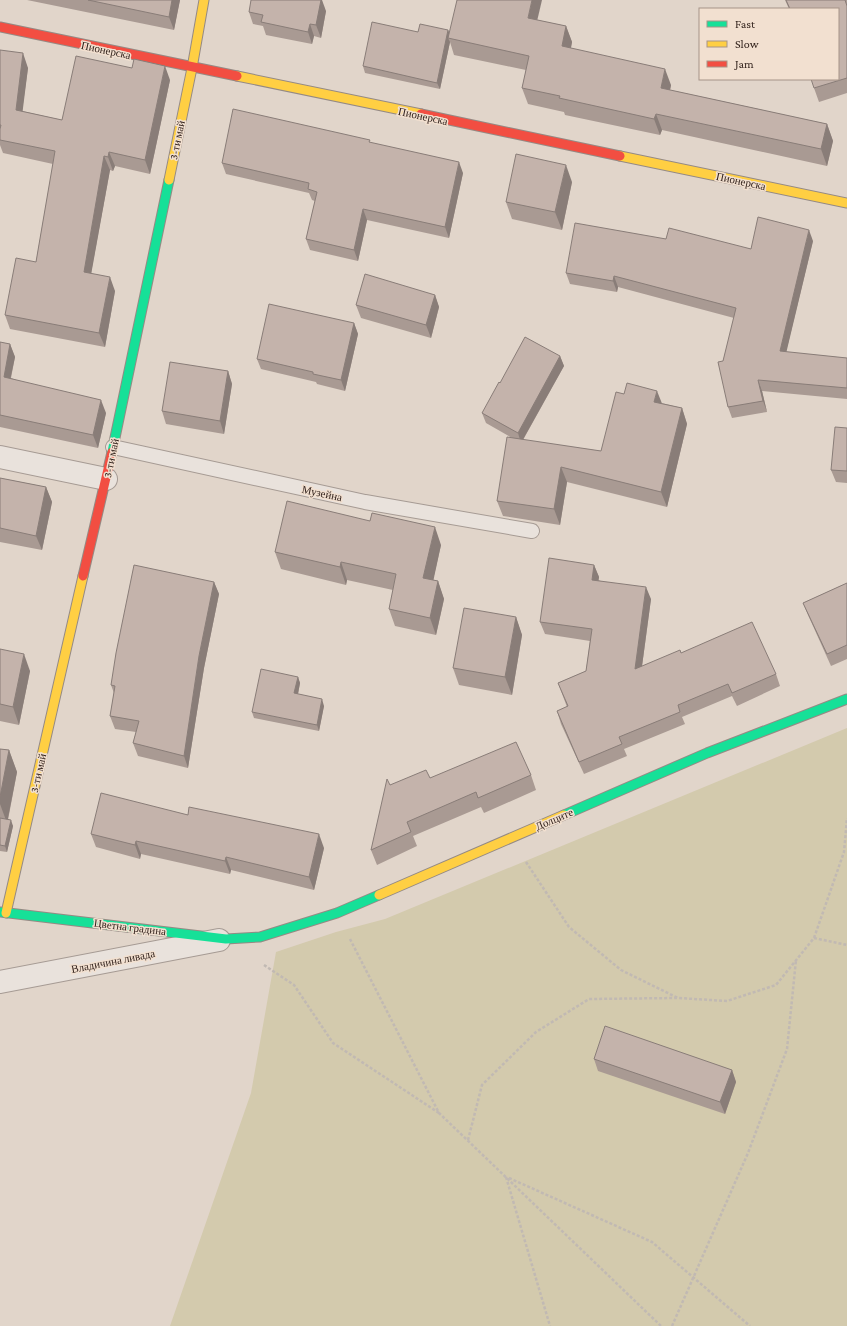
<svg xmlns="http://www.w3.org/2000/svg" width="847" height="1326" font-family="'Crimson Pro',serif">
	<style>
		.green { fill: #d3caad }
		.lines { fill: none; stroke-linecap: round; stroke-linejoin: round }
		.lane-casing { stroke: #a69b94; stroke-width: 16 }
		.street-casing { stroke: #a69b94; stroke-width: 24 }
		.fast-casing { stroke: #958a84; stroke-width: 11 }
		.slow-casing { stroke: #958a84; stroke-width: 11 }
		.jam-casing { stroke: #958a84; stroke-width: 11 }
		.path { stroke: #c1b9b3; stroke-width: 2.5; stroke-dasharray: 3 2; stroke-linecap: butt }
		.lane { stroke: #e9e2dc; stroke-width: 14 }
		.street { stroke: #e9e2dc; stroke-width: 22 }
		.fast { stroke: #16e098; stroke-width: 9 }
		.slow { stroke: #ffcf43; stroke-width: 9 }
		.jam { stroke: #f24e42; stroke-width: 9 }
		.wall { fill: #a99a93 }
		.shaded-wall { fill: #897d78 }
		.building { fill: #c4b3ab; stroke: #897d78 }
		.labels { text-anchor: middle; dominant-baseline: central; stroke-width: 3; stroke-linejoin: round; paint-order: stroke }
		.street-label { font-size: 11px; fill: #33231d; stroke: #f2e0d0 }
	</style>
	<rect width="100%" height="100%" fill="#e1d5ca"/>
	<path class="green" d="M847,728V1326H170L251,1093L276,952L336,932L385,919Z"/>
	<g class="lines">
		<g class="lane-casing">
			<path id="lane" d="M113,447L365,502L532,531"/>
		</g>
		<g class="street-casing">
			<g id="street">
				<path d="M0,457L106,479"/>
				<path d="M0,982L219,940"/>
			</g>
		</g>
		<g class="fast-casing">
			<g id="fast">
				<path d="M112,452L169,180"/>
				<path d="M564,815L707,753L847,699"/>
				<path d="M0,912L226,939L260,937L337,913L379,895"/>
			</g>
		</g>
		<g class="slow-casing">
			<g id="slow">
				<path d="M237,76L421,114"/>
				<path d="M620,156L847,203"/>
				<path d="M169,180L192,68L204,0"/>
				<path d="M379,895L564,815"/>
				<path d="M6,913L83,576"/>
			</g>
		</g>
		<g class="jam-casing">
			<g id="jam">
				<path d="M0,27L237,76"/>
				<path d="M421,114L620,156"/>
				<path d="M83,576L112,452"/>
			</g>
		</g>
		<g class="path">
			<path d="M526,862L569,927L621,970L678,998L727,1001L776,985L814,938L844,852L847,818"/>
			<path d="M814,938L847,945"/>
			<path d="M350,939L439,1113L661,1326"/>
			<path d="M264,965L294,985L333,1043L439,1113"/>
			<path d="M468,1140L482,1085L536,1032L589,999L677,998"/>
			<path d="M506,1177L550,1326"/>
			<path d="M509,1178L652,1242L750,1326"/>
			<path d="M672,1326L748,1153L787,1049L796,960"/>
		</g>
		<use href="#lane" class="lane"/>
		<use href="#street" class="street"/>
		<use href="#fast" class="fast"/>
		<use href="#slow" class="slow"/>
		<use href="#jam" class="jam"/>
	</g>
	<g class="wall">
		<path d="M27,0H180L174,30Z"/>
		<path d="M785,0H847V93L819,102L814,88L838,9H789Z"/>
		<path d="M326,11L321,38L314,36L312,44L266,35L263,26L253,24L249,12Z"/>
		<path d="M537,20L566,26L572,42L571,48L671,85L670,90L827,124L833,141L827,166L662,130L660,135L565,115L564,112L528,104L522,88L526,70L454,55L450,42L440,89L365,73L363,66L418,32L448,30L449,33Z"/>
		<path d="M0,50L28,68L22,111L62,120L170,80L150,174L115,166L113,171L110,170L91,273L115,291L105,347L10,329L5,315L36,262L53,164L3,153L0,145Z"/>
		<path d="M371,143L463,173L449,238L367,220L358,261L310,250L306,239L315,201L312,200L309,193L226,174L222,163Z"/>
		<path d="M572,182L562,230L512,219L506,202Z"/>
		<path d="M666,239L751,249L813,241L786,352L847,358V399L762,391L767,412L732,418L728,407L723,361L734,318L618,287L617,292L570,284L566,273Z"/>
		<path d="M435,295L439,307L431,338L361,318L356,305Z"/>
		<path d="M354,323L358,334L345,391L317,384L316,382L261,369L257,359Z"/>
		<path d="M0,342L10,344L15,357L11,378L106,413L98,448L0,427Z"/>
		<path d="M560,356L564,366L523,440L601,451L624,394L682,408L687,424L667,507L567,482L560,525L503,516L497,501L512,438L486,423L482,413Z"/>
		<path d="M228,371L232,384L224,434L166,424L162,411Z"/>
		<path d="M847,428V483L836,482L831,470Z"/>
		<path d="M0,478L46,487L52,502L42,550L0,542Z"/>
		<path d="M441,545L433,580L438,581L444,599L436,635L395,626L389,609L393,590L347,580L346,585L281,569L275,552Z"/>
		<path d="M594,565L599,577L598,580L651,599L642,666L681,653L776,674L780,686L737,706L732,696L682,717L685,724L624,749L627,756L584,774L561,724L557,711L567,707L558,683L586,671L590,641L545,634L540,622Z"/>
		<path d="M214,582L219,594L204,668L188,768L138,756L133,743L136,732L115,729L110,716L114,693L111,685Z"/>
		<path d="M847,583V659L831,666L808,615L803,603Z"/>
		<path d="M516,617L522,635L512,695L459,685L453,668Z"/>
		<path d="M0,649L30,671L19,725L0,721Z"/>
		<path d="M298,677L300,683L298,694L324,706L319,731L254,718L252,712Z"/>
		<path d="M0,749L9,750L17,772L8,820L13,826L7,852L0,851Z"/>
		<path d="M531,775L536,790L484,813L481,807L413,836L417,846L377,865L371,850L390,785L430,778Z"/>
		<path d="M188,815L324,848L314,890L231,870L230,874L141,854L140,859L96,847L91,834Z"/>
		<path d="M594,1059L732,1070L736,1082L725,1114L598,1071Z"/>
	</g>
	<g class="shaded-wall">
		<path d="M172,0H180L174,30L169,17Z"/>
		<path d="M316,0H322L326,11L321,38L316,25Z"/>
		<path d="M532,0H542L534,34L528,18Z"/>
		<path d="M310,24L314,36L312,44L308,32Z"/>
		<path d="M566,26L572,42L568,62L562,46Z"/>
		<path d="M448,30L451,36L448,38L450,42L440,89L437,83Z"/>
		<path d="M23,53L28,68L21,124L16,110Z"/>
		<path d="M165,66L170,80L150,174L145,160Z"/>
		<path d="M665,69L671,85L667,105L661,88Z"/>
		<path d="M656,114L662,130L660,135L654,119Z"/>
		<path d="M827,124L833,141L827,166L821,149Z"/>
		<path d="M109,152L115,166L113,171L108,157Z"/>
		<path d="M104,156L110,170L89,286L84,272Z"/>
		<path d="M459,162L463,173L449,238L445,227Z"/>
		<path d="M566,165L572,182L562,230L555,212Z"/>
		<path d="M363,209L367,220L358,261L354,250Z"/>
		<path d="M809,230L813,241L784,362L780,351Z"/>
		<path d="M614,276L618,287L617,292L613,281Z"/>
		<path d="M110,277L115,291L105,347L99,333Z"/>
		<path d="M435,295L439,307L431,338L426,325Z"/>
		<path d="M354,323L358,334L345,391L341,380Z"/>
		<path d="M10,344L15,357L8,390L4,377Z"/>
		<path d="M560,356L564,366L521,443L518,433Z"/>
		<path d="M228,371L232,384L224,434L220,421Z"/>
		<path d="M758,380L762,391L767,412L763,401Z"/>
		<path d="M657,391L663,406L654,402Z"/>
		<path d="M101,400L106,413L98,448L93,435Z"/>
		<path d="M682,408L687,424L667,507L661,492Z"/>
		<path d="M561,467L567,482L560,525L554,509Z"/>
		<path d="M46,487L52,502L42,550L36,536Z"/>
		<path d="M435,527L441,545L430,596L423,578Z"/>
		<path d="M341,562L347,580L346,585L340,567Z"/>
		<path d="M594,565L599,577L597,592L592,580Z"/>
		<path d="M438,581L444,599L436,635L430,618Z"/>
		<path d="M214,582L219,594L204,668L188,768L184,756L199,656Z"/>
		<path d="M646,587L651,599L640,681L635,669Z"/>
		<path d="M516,617L522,635L512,695L505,677Z"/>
		<path d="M24,654L30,671L19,725L13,707Z"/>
		<path d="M298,677L300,683L297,699L294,693Z"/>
		<path d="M322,699L324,706L319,731L317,725Z"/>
		<path d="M9,750L17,772L7,823L0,804V797Z"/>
		<path d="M11,820L13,826L7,852L5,846Z"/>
		<path d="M319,834L324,848L314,890L309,877Z"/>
		<path d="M136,841L141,854L140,859L135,845Z"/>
		<path d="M226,857L231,870L230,874L225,861Z"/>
		<path d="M732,1070L736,1082L725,1114L720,1102Z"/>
	</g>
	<g class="building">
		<path d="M88,0H172L169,17Z"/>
		<path d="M251,0H321L316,25L310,24L308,32L261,22L263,15L249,12Z"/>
		<path d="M457,0H532L528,18L566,26L562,46L665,69L661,88L827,124L821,149L656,114L654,119L559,98L560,96L522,88L529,56L448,38Z"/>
		<path d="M786,0H845L847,6V78L814,88L811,79H838V9H790Z"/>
		<path d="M372,22L418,32L420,24L448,30L437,83L363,66Z"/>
		<path d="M0,50L23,53L16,110L62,120L76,56L132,68L134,59L165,66L145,160L109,152L108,157L104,156L84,272L110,277L99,333L5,315L16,258L36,262L55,151L0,140V129L1,125H0Z"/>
		<path d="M233,109L370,140L369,142L459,162L445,227L363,209L354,250L306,239L317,192L308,189L309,183L222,163Z"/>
		<path d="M516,154L566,165L555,212L506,202Z"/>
		<path d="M758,217L809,230L780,351L847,358V388L758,380L763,401L728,407L718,362L723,361L736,308L614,276L613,281L566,273L575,223L666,239L669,228L751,249Z"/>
		<path d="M365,274L435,295L426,325L356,305Z"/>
		<path d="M269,304L354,323L341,380L313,374V372L257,359Z"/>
		<path d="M525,337L560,356L518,433L482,413L499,382L500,383Z"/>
		<path d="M0,342L10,344L4,377L101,400L93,435L0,415Z"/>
		<path d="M170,362L228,371L220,421L162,411Z"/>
		<path d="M627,383L657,391L654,402L682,408L661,492L561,467L554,509L497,501L507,437L601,451L616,392L624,394Z"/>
		<path d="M835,427L847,428V471L831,470Z"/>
		<path d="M0,478L46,487L36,536L0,528Z"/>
		<path d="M287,501L370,521L372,513L435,527L423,578L438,581L430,618L389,609L396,574L341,562L340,567L275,552Z"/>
		<path d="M549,558L594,565L592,580L646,587L635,669L680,650L681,653L752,622L776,674L732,693L728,684L678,705L680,712L619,737L622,744L579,762L557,711L568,706L558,683L586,671L592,629L540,622Z"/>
		<path d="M134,565L214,582L199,656L184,756L133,743L139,721L110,716L115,686L111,685L116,653Z"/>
		<path d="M847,583V645L827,654L803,603Z"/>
		<path d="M464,608L516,617L505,677L453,668Z"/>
		<path d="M0,649L24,654L13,707L0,704Z"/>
		<path d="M261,669L298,677L294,693L322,699L317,725L252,712Z"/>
		<path d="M516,742L531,775L478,798L476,792L407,822L411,832L371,850L387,779L390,785L426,770L430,778Z"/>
		<path d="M0,749L9,750L0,797Z"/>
		<path d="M101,793L188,815L189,807L319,834L309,877L226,857L225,861L136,841L135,845L91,834Z"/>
		<path d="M0,818L11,820L5,846L0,845Z"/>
		<path d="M605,1026L732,1070L720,1102L594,1059Z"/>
	</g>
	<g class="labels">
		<g class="street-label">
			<text transform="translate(106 50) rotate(12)">Пионерска</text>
			<text transform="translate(423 116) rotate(12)">Пионерска</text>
			<text transform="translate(177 140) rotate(-78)">3-ти май</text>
			<text transform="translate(741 181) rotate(12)">Пионерска</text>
			<text transform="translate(111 458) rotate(-78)">3-ти май</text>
			<text transform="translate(322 493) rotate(12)">Музейна</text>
			<text transform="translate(38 773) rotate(-77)">3-ти май</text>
			<text transform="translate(554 819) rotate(-23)">Долците</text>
			<text transform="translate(130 927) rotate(7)">Цветна градина</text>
			<text transform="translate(113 961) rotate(-11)">Владичина ливада</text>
		</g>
	</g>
	<rect x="699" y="8" width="140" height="72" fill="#f2e0d0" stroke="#a69488"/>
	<rect x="707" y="21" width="20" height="6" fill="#16e098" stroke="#a69488"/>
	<text x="735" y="28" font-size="12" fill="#33231d">Fast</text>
	<rect x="707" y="41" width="20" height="6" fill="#ffcf43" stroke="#a69488"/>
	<text x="735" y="48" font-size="12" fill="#33231d">Slow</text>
	<rect x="707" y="61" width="20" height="6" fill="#f24e42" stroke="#a69488"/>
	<text x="735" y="68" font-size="12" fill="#33231d">Jam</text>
</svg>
